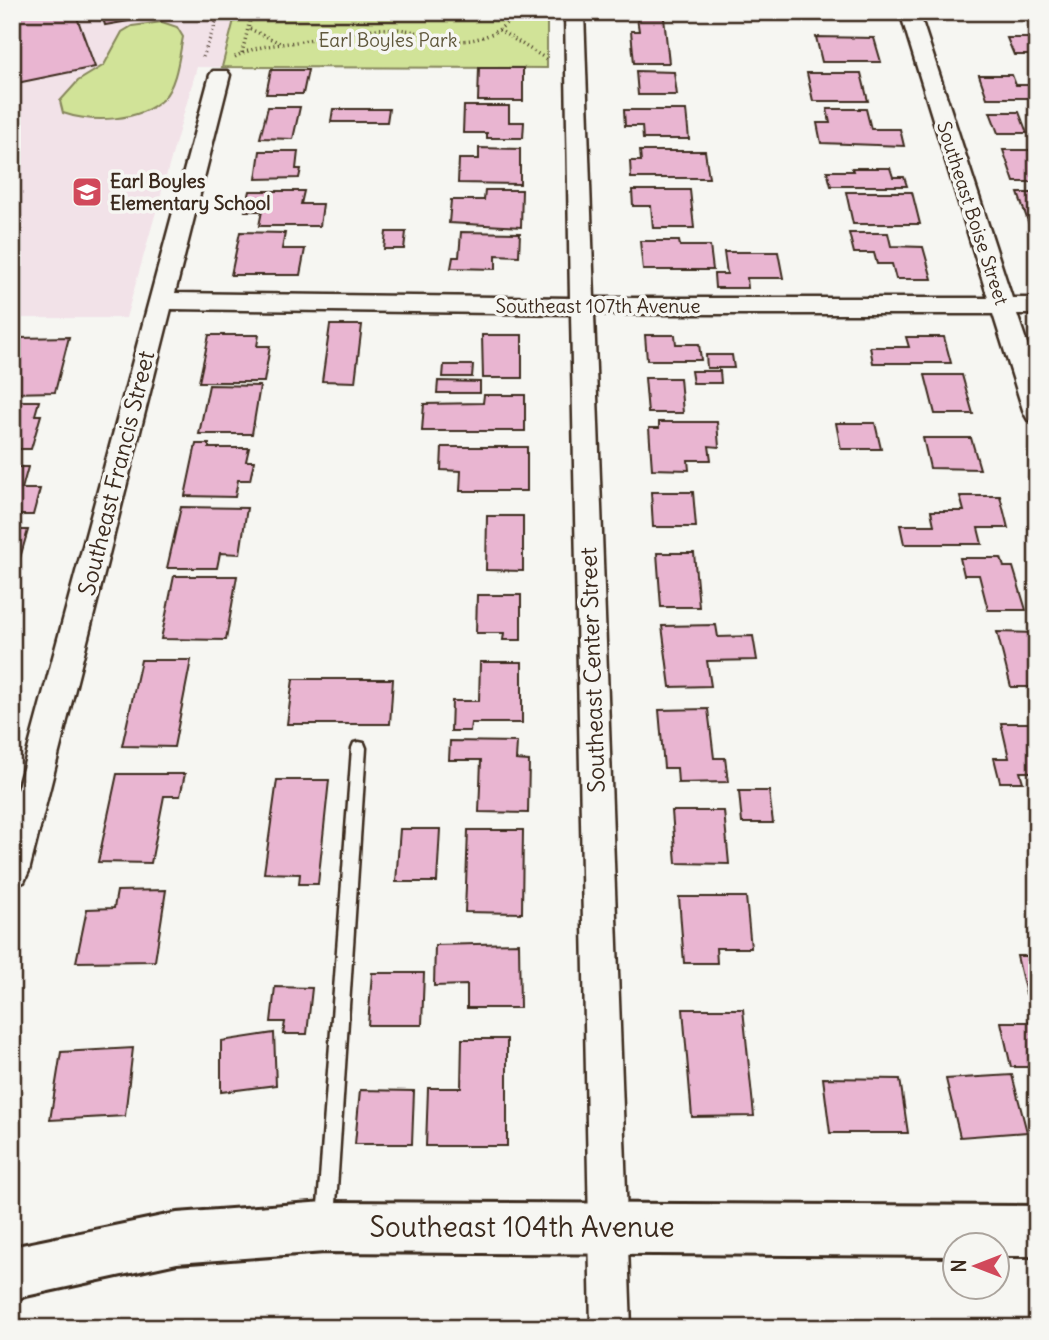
<svg xmlns="http://www.w3.org/2000/svg" width="1049" height="1340" font-family="Delius,sans-serif">
	<style>
		.built { fill: #f2e2e8 }
		.green { fill: #d1e398; stroke: #86865b; stroke-width: 2 }
		.building { fill: #e9b5d1; stroke: #3b2a1e; stroke-width: 2 }
		.lines { fill: none; stroke-linecap: round; stroke-linejoin: round }
		.lane-casing { stroke: #3b2a1e; stroke-width: 5 }
		.street-casing { stroke: #3b2a1e; stroke-width: 5 }
		.secondary-casing { stroke: #3b2a1e; stroke-width: 6 }
		.path { stroke: #3b2a1e; stroke-width: 3.5; stroke-dasharray: 1 3.5; stroke-linecap: butt }
		.lane { fill: #f6f6f2; fill-rule: evenodd }
		.street { fill: #f6f6f2; fill-rule: evenodd }
		.secondary { fill: #f6f6f2; fill-rule: evenodd }
		.labels { text-anchor: middle; dominant-baseline: central; stroke-width: 7; stroke-linejoin: round; paint-order: stroke }
		.far-park-label { font-size: 19px; fill: #60583c; stroke: #f6f6f2 }
		.far-poi-label { font-size: 19px; font-weight: bold; fill: #3b2a1e; stroke: #f6f6f2; text-anchor: start }
		.far-street-label { font-size: 19px; fill: #3b2a1e; stroke: #f6f6f2 }
		.street-label { font-size: 23px; fill: #3b2a1e; stroke: #f6f6f2 }
		.near-street-label { font-size: 28px; fill: #3b2a1e; stroke: #f6f6f2 }
	</style>
	<rect width="100%" height="100%" fill="#f6f6f2"/>
	<filter id="ink" filterUnits="userSpaceOnUse"><feTurbulence type="fractalNoise" baseFrequency=".0143" numOctaves="2"/><feDisplacementMap in="SourceGraphic" scale="14" xChannelSelector="R" yChannelSelector="G"/><feConvolveMatrix kernelMatrix="1 2 1 2 8 2 1 2 1" color-interpolation-filters="sRGB"/></filter>
	<g filter="url(#ink)">
		<path class="built" d="M12,12H236L222,67H197L126,318H12Z"/>
		<g class="green">
			<path d="M236,12H547V68L222,67Z"/>
			<path d="M162,22L177,27L183,37C179,56 177,84 163,99C139,122 92,123 63,113L60,101L78,81L104,65L122,32L132,26Z"/>
		</g>
		<g class="building">
			<path d="M35,12H75L95,67L12,84V17Z"/>
			<path d="M101,12H181L105,25Z"/>
			<path d="M637,18H664L669,63H634L631,31H639Z"/>
			<path d="M816,37L874,38L881,62H822Z"/>
			<path d="M1007,38H1037V55H1014Z"/>
			<path d="M479,68H523V101H478Z"/>
			<path d="M271,70H308L303,94H266Z"/>
			<path d="M636,71L674,72L677,95H638Z"/>
			<path d="M807,73H861L868,101H813Z"/>
			<path d="M979,75H1012L1016,85H1033L1037,98H987Z"/>
			<path d="M464,106H509V122H524L523,138H487V133H463Z"/>
			<path d="M268,107H300L293,139L260,138Z"/>
			<path d="M333,109H389L387,122H331Z"/>
			<path d="M827,109H866L871,129H900L904,146L821,143L817,123H830Z"/>
			<path d="M624,110H686L689,139H643L642,126H625Z"/>
			<path d="M990,112H1019L1027,133H998Z"/>
			<path d="M479,148L520,149V184L458,183L459,159H479Z"/>
			<path d="M1003,150H1037V182H1014Z"/>
			<path d="M260,151H298L296,169H301L299,178L256,179Z"/>
			<path d="M640,151H705L709,178H631L630,161H641Z"/>
			<path d="M852,168H890L893,177H904L907,186H831L827,171H853Z"/>
			<path d="M485,190H522L521,227L449,223L451,200H484Z"/>
			<path d="M632,190H690L694,228H653L651,206H633Z"/>
			<path d="M250,191H304L301,204H323L320,226H259L262,211H245Z"/>
			<path d="M846,192H912L920,224H853Z"/>
			<path d="M1018,193H1037V227H1030Z"/>
			<path d="M240,232L285,233L282,249H305L300,275H231Z"/>
			<path d="M386,232H406L404,249H384Z"/>
			<path d="M461,232L520,233L519,256L496,255V269L451,268L453,257H459Z"/>
			<path d="M849,233H888L891,246L923,247L932,279H896L892,264H877L874,253H854Z"/>
			<path d="M640,241H679L680,246H710L713,270H643Z"/>
			<path d="M724,252H778L783,278H747L748,288H715L714,274H727Z"/>
			<path d="M330,325H362L355,382L322,381Z"/>
			<path d="M209,335H259L257,346H270L264,382H199Z"/>
			<path d="M482,335H522V378H483Z"/>
			<path d="M645,335H675L676,344H699L701,360H647Z"/>
			<path d="M69,337L55,392L12,393V363L20,338Z"/>
			<path d="M906,337H944L951,363H873L870,347H909Z"/>
			<path d="M706,355H732L734,368H707Z"/>
			<path d="M444,365H473L472,377H443Z"/>
			<path d="M691,371H720L721,383H693Z"/>
			<path d="M925,375H962L973,414H935Z"/>
			<path d="M645,378H680L683,413H648Z"/>
			<path d="M438,381L480,382V393H437Z"/>
			<path d="M209,385L260,386L252,434H199Z"/>
			<path d="M484,395H525V431H422L424,404L483,403Z"/>
			<path d="M12,401H39L35,415H41L31,449H12Z"/>
			<path d="M659,422H717L719,447L709,446L711,460H688L689,470L652,469L649,428H659Z"/>
			<path d="M836,423H875L881,449H841Z"/>
			<path d="M923,438H971L980,469L930,468Z"/>
			<path d="M196,444H209V448H249L246,461H254L250,480H238L235,497L185,496Z"/>
			<path d="M442,447H527V491H460L461,471L441,470Z"/>
			<path d="M12,467H28L22,489H40L33,515H12Z"/>
			<path d="M651,492H693L696,527H653Z"/>
			<path d="M960,496H1000L1008,528H978L982,544H904L900,525H934L931,511H964Z"/>
			<path d="M181,507L247,508L240,554L220,553L217,568H167Z"/>
			<path d="M487,516H523V571L486,570Z"/>
			<path d="M12,530H28L12,586Z"/>
			<path d="M657,553H694L699,607H661Z"/>
			<path d="M960,558H1001L1004,567H1013L1026,610H988L979,575H964Z"/>
			<path d="M174,576H237L226,640L161,639Z"/>
			<path d="M477,595H521V640H503L504,633H476Z"/>
			<path d="M716,625L718,637L753,636L757,660L707,661L711,686L670,687L662,626Z"/>
			<path d="M997,632L1036,633L1037,687H1011Z"/>
			<path d="M141,660H191L174,747L122,746Z"/>
			<path d="M480,662H522V723H471L470,731H451L452,701H479Z"/>
			<path d="M293,679H393L390,724H287Z"/>
			<path d="M708,709L714,758H725L728,782L678,783L677,768H664L659,710Z"/>
			<path d="M1001,723H1037V772H1020L1023,782H1000L994,758H1009Z"/>
			<path d="M450,741L517,742L516,760L529,761L528,813L479,812L481,760H449Z"/>
			<path d="M117,774H185L180,796H164L151,863L98,862Z"/>
			<path d="M277,780H329L318,884H299L300,874L264,873Z"/>
			<path d="M739,791H769L773,823H742Z"/>
			<path d="M672,811H724L729,864L676,863Z"/>
			<path d="M400,829H440L437,882H396Z"/>
			<path d="M468,830H523L522,913L465,912Z"/>
			<path d="M166,890L155,961L76,962L87,909L114,908L117,891Z"/>
			<path d="M679,897H746L751,948H716L717,963H684Z"/>
			<path d="M519,943L520,1008H467V985L434,986L435,945Z"/>
			<path d="M1017,956H1037V994H1026Z"/>
			<path d="M372,973H424L422,1025H368Z"/>
			<path d="M275,987L312,988L307,1034H283L285,1022H271Z"/>
			<path d="M683,1009H743L754,1116L692,1117Z"/>
			<path d="M1001,1022H1035L1037,1067H1011Z"/>
			<path d="M274,1033L276,1085L221,1092V1041Z"/>
			<path d="M462,1039H507V1146H426L428,1088H461Z"/>
			<path d="M133,1048L125,1116L50,1120L61,1052Z"/>
			<path d="M1012,1075L1027,1132L960,1137L946,1079Z"/>
			<path d="M823,1078L900,1079L908,1133H830Z"/>
			<path d="M360,1090L414,1091L412,1144H355Z"/>
		</g>
		<g class="lines">
			<g class="lane-casing">
				<path id="lane" d="M359,742L364,743L366,748L335,1219L332,1225L326,1228L320,1225L317,1219L352,748L354,743Z"/>
			</g>
			<g class="street-casing">
				<path id="street" d="M565,12H584L594,298H988L900,12H919L1012,298H1037V314H1017L1037,373V422L1028,420L1024,413L993,314H594L631,1328H591L571,314L171,309L29,871L24,882L12,886V809L210,75L213,71H227L230,75L175,293L570,298Z"/>
			</g>
			<g class="secondary-casing">
				<path id="secondary" d="M325,1202L1037,1206V1256H996V1246H954V1256L325,1252L177,1263L12,1299V1247L177,1213Z"/>
			</g>
			<g class="path">
				<path d="M250,29L280,43"/>
				<path d="M499,30L548,60"/>
				<path d="M242,53L252,12"/>
				<path d="M203,57L220,12"/>
				<path d="M235,57C256,45 279,45 302,41C334,35 365,27 397,29C422,31 446,44 471,40C488,37 507,29 513,12"/>
			</g>
			<use href="#lane" class="lane"/>
			<use href="#street" class="street"/>
			<use href="#secondary" class="secondary"/>
		</g>
	</g>
	<defs>
		<g id="school-square" transform="scale(1.575)"><rect x="-9" y="-9" width="18" height="18" rx="4" fill="#d1495b" stroke="#f6f6f2"/><path d="M0-5L7-2L0 1L-7-2ZM-4 1L0 2.5L4 1V4Q0 6-4 4Z" fill="#fff"/></g>
	</defs>
	<g fill-rule="evenodd">
		<use href="#school-square" x="87" y="192"/>
	</g>
	<g class="labels">
		<g class="far-park-label">
			<text x="388" y="40">Earl Boyles Park</text>
		</g>
		<g class="far-poi-label">
			<text x="110" y="181">Earl Boyles<tspan x="110" dy="22">Elementary School</tspan></text>
		</g>
		<g class="far-street-label">
			<text transform="translate(973 213) rotate(72)">Southeast Boise Street</text>
			<text x="598" y="306">Southeast 107th Avenue</text>
		</g>
		<g class="street-label">
			<text transform="translate(116 473) rotate(-76)">Southeast Francis Street</text>
			<text transform="translate(592 670) rotate(-92)">Southeast Center Street</text>
		</g>
		<g class="near-street-label">
			<text x="522" y="1227">Southeast 104th Avenue</text>
		</g>
	</g>
	<rect width="1049" height="1340" fill="none" stroke="#f6f6f2" stroke-width="42"/>
	<rect x="21" y="21" width="1007" height="1298" fill="none" stroke="#3b2a1e" stroke-width="2.5" filter="url(#ink)"/>
	<g transform="translate(976 1266) rotate(270)"><circle r="33" fill="#f6f6f2" stroke="#aba49d" stroke-width="2"/>
	<path d="M0-5L12 26L0 18L-12 26Z" fill="#d1495b"/>
	<text y="-10" font-size="19" font-weight="bold" text-anchor="middle" fill="#3b2a1e">N</text>
	</g>
</svg>
